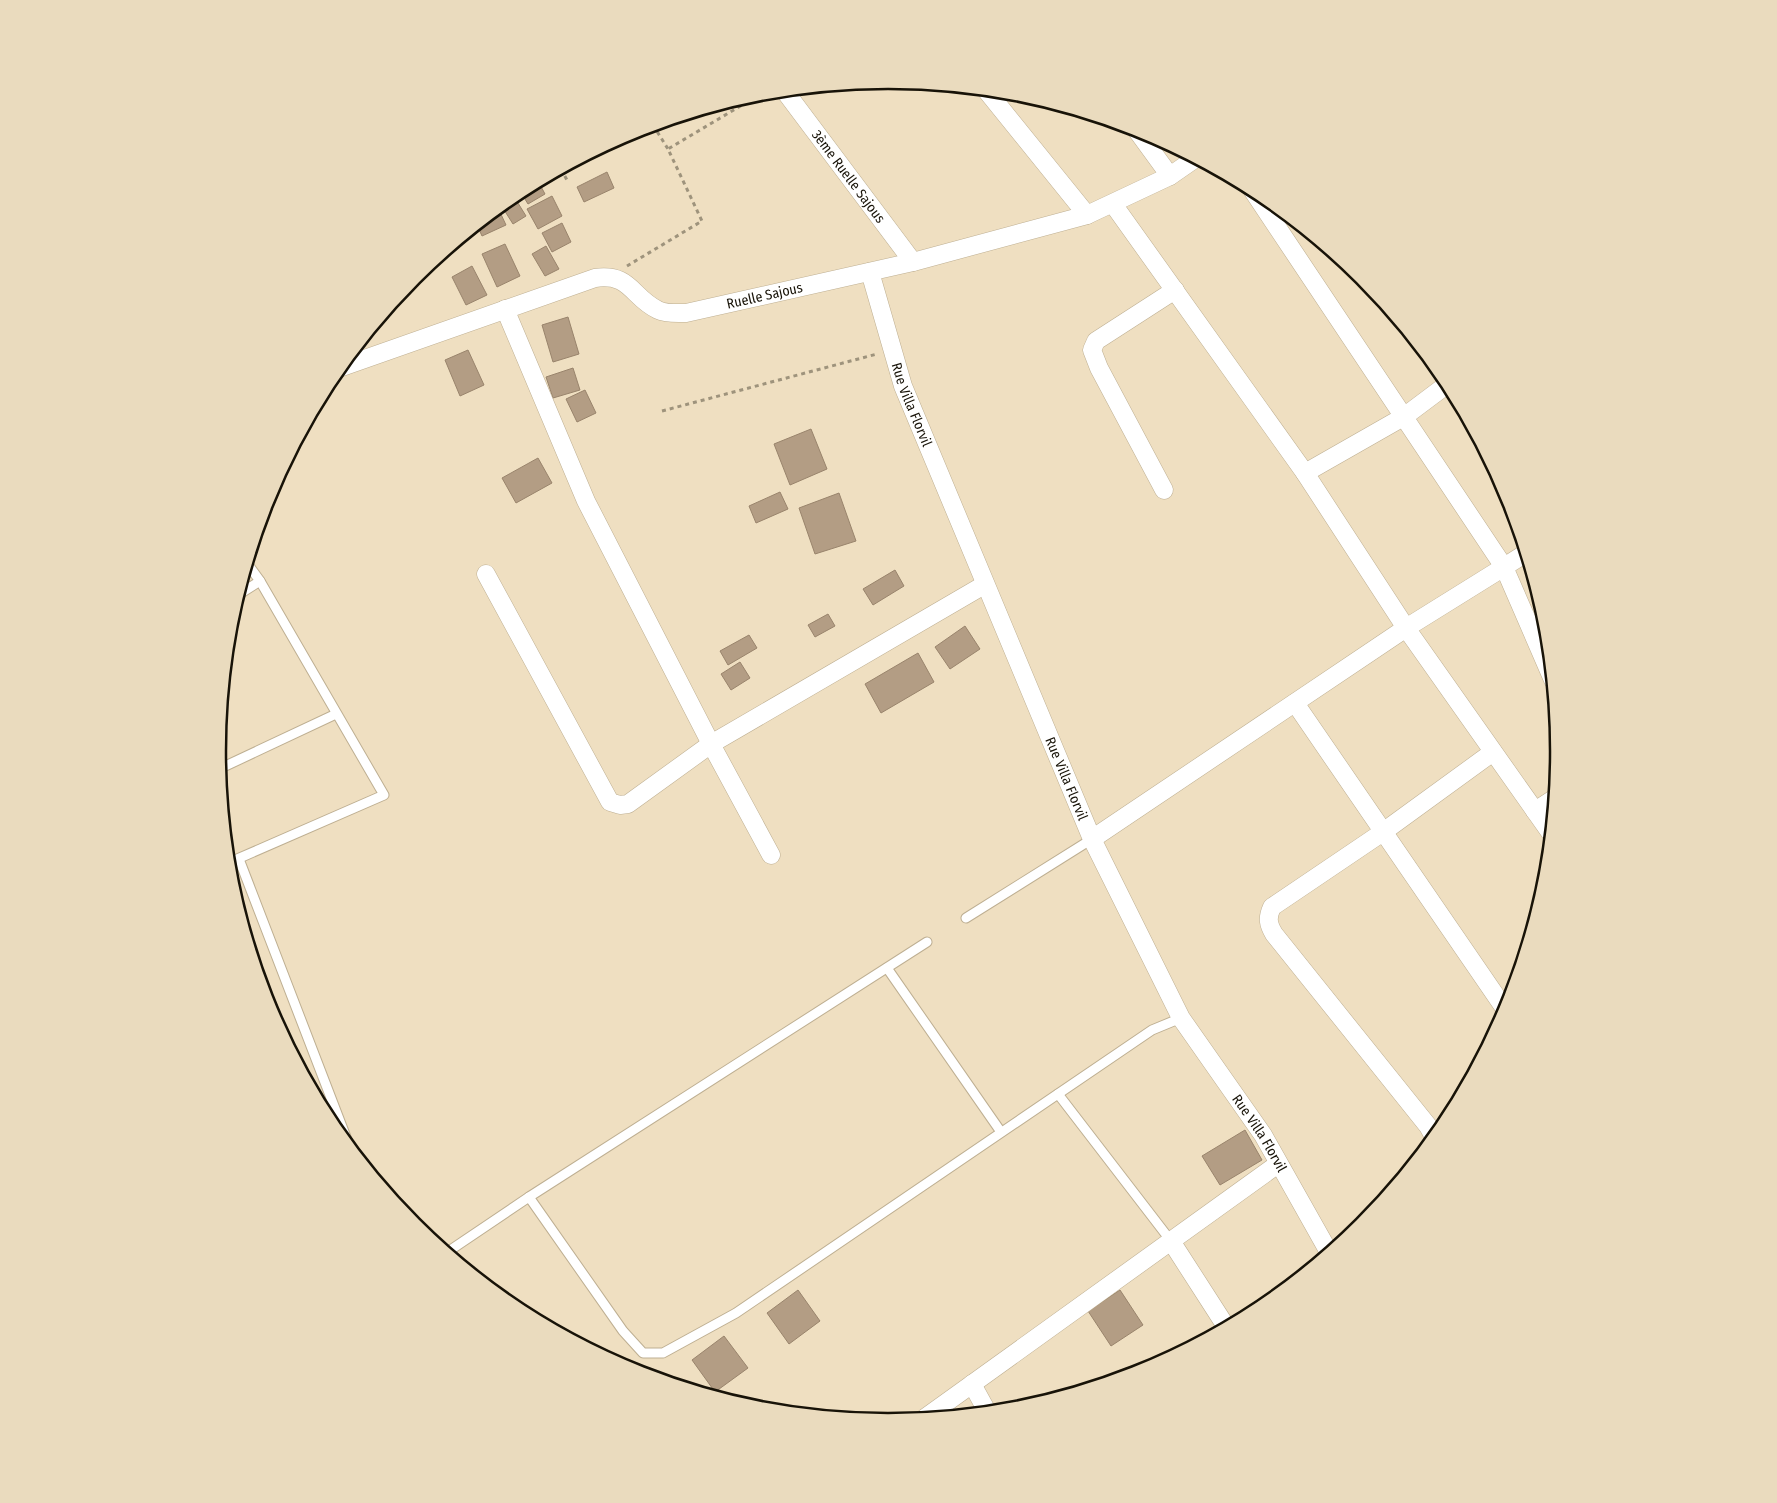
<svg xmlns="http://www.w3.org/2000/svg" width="1777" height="1503" font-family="'Fira Sans Condensed',sans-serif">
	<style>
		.building { fill: #b39d84; stroke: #99846c }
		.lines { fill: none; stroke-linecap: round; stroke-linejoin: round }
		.lane-casing { stroke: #beaf92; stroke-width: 11 }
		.street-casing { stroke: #beaf92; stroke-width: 19 }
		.path { stroke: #9e937c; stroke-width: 3; stroke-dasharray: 4 4; stroke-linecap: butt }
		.lane { stroke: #fff; stroke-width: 9 }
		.street { stroke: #fff; stroke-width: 18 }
		.labels { text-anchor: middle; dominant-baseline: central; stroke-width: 4; stroke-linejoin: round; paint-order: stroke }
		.street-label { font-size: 14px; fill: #181308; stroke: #fcecce }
		.rim { fill: none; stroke: #181308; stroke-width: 2.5 }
	</style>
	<rect width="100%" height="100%" fill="#efdfc1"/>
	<g class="building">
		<path d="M607,172L614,188L584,202L577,187Z"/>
		<path d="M538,181L545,194L528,204L520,191Z"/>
		<path d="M513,195L526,216L513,224L501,205Z"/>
		<path d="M552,196L562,216L538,229L527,209Z"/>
		<path d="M498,208L506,225L482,236L477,225Z"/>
		<path d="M562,223L571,242L552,252L542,233Z"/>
		<path d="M505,244L520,276L497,287L482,254Z"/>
		<path d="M546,246L559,269L545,276L532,254Z"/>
		<path d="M472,266L487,295L466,305L452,277Z"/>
		<path d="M568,317L579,354L553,362L542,325Z"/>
		<path d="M468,350L484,385L460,396L445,360Z"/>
		<path d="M573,368L580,390L553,398L546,377Z"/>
		<path d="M585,390L596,413L577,422L566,399Z"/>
		<path d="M811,429L827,469L790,485L774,444Z"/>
		<path d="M538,458L552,483L516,503L502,478Z"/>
		<path d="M780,492L788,509L756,523L749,506Z"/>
		<path d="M839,493L856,541L815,554L799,508Z"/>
		<path d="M895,570L904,586L873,605L863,589Z"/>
		<path d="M828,614L835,626L815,637L808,625Z"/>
		<path d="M965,626L980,649L950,669L935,647Z"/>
		<path d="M749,635L757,648L728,665L720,651Z"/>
		<path d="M918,653L934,682L881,713L865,684Z"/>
		<path d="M740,662L750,678L731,690L721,674Z"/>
		<path d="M1245,1130L1262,1160L1220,1185L1202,1156Z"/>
		<path d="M798,1290L820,1321L789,1344L767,1313Z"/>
		<path d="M1120,1290L1143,1325L1111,1346L1088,1311Z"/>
		<path d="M724,1336L748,1368L715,1392L692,1360Z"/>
	</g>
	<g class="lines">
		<g class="lane-casing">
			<g id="lane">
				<path d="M238,595L260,581L247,563"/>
				<path d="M219,769L336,714"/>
				<path d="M239,859L351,1150"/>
				<path d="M228,863L384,795L260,581"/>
				<path d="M966,918L1092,839"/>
				<path d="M887,968L1001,1132"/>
				<path d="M1058,1094L1171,1241"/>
				<path d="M529,1197L623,1331L643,1353H663L736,1313L1152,1030L1181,1018"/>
				<path d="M446,1253L529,1197L927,942"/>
			</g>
		</g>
		<g class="street-casing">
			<g id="street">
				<path id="s1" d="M784,90L913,262"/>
				<path d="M986,90L1087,215"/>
				<path d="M1135,128L1170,176"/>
				<path d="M1113,204L1305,473L1406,628L1552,835"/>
				<path id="s2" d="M870,272L903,386L1092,839L1181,1018L1263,1135L1330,1254"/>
				<path d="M505,309L586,501L711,744L771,855"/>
				<path id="s3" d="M339,368L595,278C631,273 631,297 658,310C666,314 677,313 686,313L913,262L1087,215L1170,176L1196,158"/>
				<path d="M1305,473L1405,416L1449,383"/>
				<path d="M1164,490L1099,368L1092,350L1096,341L1175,290"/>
				<path d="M1504,567L1553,680"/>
				<path d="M1504,567L1526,553"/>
				<path d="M486,574L610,802L620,805L628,804L711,744L984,585"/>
				<path d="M1295,703L1507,1012"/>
				<path d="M1535,811L1555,798"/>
				<path d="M1092,839L1406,628L1504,567L1251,188"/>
				<path d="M1435,1139L1428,1126L1274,934C1268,924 1267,918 1272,907L1383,832L1493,752"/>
				<path d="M1171,1241L1227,1328"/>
				<path d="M972,1384L988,1413"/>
				<path d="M922,1420L1278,1164"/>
			</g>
		</g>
		<g class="path">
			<path d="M653,125L668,149"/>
			<path d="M561,169L568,182"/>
			<path d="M627,266L702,221L668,149L764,92"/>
			<path d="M662,411L877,354"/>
		</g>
		<use href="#lane" class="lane"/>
		<use href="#street" class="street"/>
	</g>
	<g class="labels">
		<g class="street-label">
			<text stroke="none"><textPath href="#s1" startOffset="108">3ème Ruelle Sajous</textPath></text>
			<text stroke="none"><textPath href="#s3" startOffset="454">Ruelle Sajous</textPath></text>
			<text stroke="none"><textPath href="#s2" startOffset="139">Rue Villa Florvil</textPath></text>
			<text stroke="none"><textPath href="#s2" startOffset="544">Rue Villa Florvil</textPath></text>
			<text stroke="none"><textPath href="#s2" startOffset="949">Rue Villa Florvil</textPath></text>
		</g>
	</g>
	<path d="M0 0H1777V1503H0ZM226 751a662 662 0 1 1 1324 0a662 662 0 1 1-1324 0Z" fill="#eadbbe" fill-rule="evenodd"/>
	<path class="rim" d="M226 751a662 662 0 1 1 1324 0a662 662 0 1 1-1324 0Z"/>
</svg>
